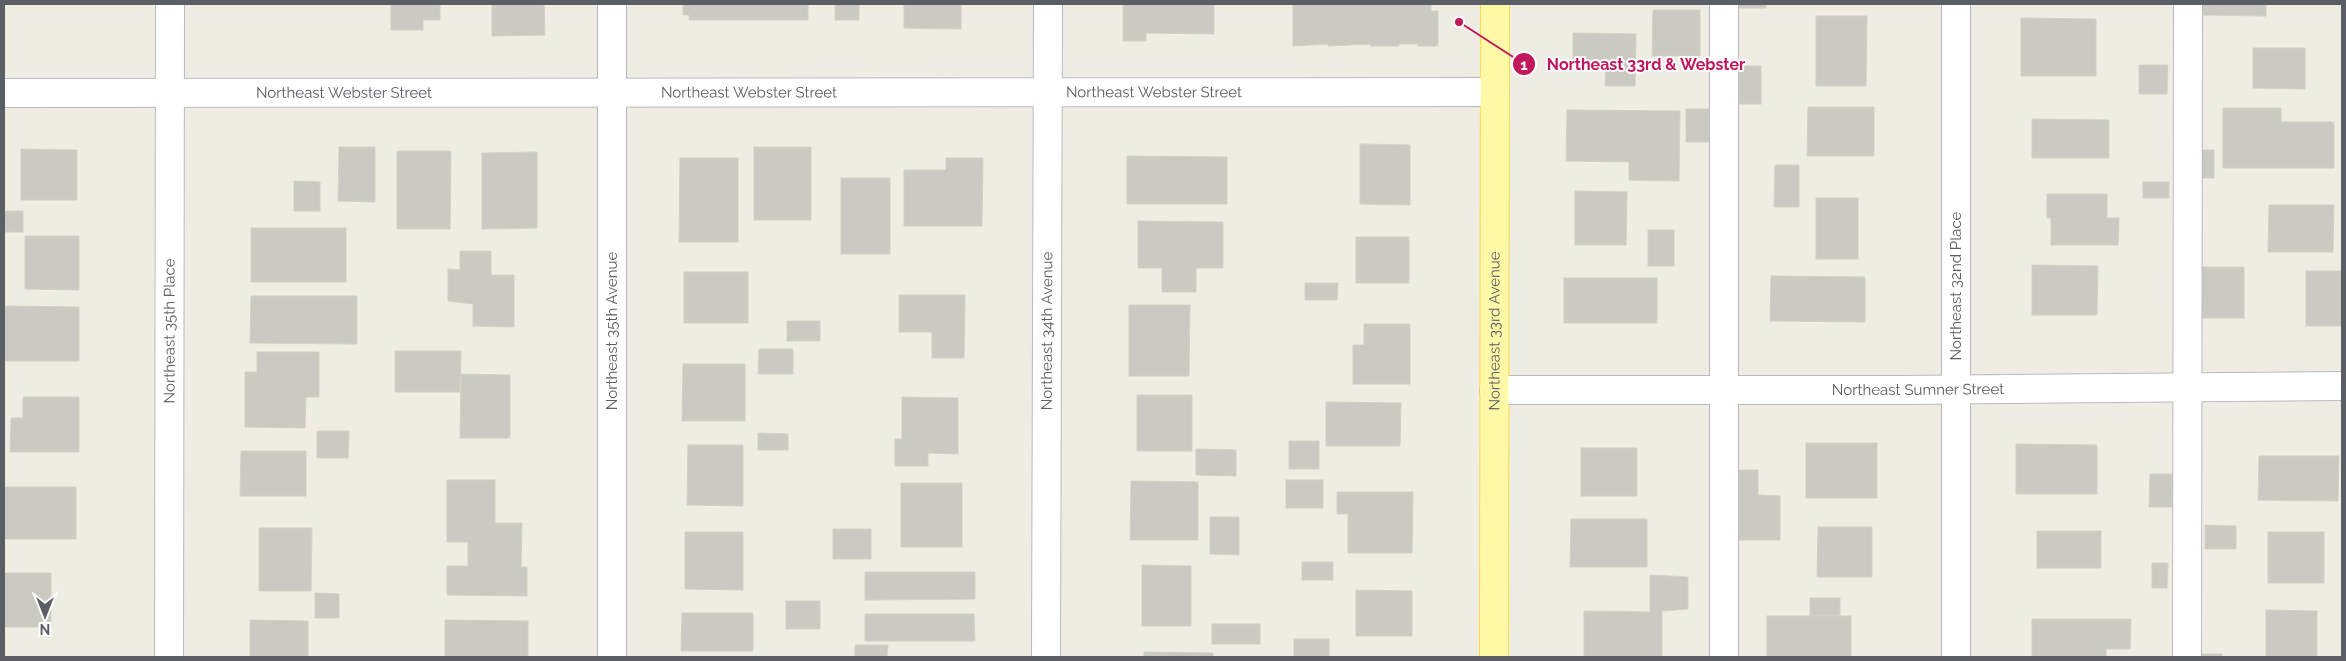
<svg xmlns="http://www.w3.org/2000/svg" width="2346" height="661" font-family="Raleway,sans-serif">
	<style>
		.building { fill: #cbcac2; stroke: #d4cfc1 }
		.lines { fill: none; stroke-linecap: round; stroke-linejoin: round }
		.minor-casing { stroke: #b8bac0; stroke-width: 30 }
		.major-casing { stroke: #f9da51; stroke-width: 30 }
		.minor { stroke: #fff; stroke-width: 28 }
		.major { stroke: #fff9a7; stroke-width: 28 }
		.labels { text-anchor: middle; dominant-baseline: central; stroke-width: 4; stroke-linejoin: round; paint-order: stroke }
		.street-label { font-size: 15px; fill: #5b5e64; stroke: #fff }
		.leader { fill: none; stroke: #c2185b; stroke-width: 2 }
		.callout-dot { fill: #c2185b; stroke: #fff; stroke-width: 2 }
		.mark-label { font-size: 15px; text-anchor: middle; font-weight: bold; fill: #fff }
		.callout-label { font-size: 16px; text-anchor: middle; font-weight: bold; fill: #c2185b; stroke: #fff; stroke-width: 4; stroke-linejoin: round; paint-order: stroke }
	</style>
	<rect width="100%" height="100%" fill="#efede3"/>
	<g class="building">
		<path d="M391,4H440V20H423V30H391Z"/>
		<path d="M492,4H544L545,35L492,36Z"/>
		<path d="M683,4H808V20H689V15H683Z"/>
		<rect x="835" y="4" width="24" height="16"/>
		<path d="M904,4H961V29L904,28Z"/>
		<path d="M1123,4H1214V34L1146,33V41H1123Z"/>
		<path d="M1293,4H1431V11H1438V46H1418V44H1399V46H1371V44L1328,46V44L1293,46Z"/>
		<rect x="1730" y="4" width="36" height="4"/>
		<path d="M2202,4H2266V16L2202,15Z"/>
		<path d="M1653,10H1700V56H1652Z"/>
		<path d="M1816,16H1867L1866,86H1816Z"/>
		<path d="M2021,18L2096,19V76H2021Z"/>
		<path d="M1573,33L1636,34L1635,86H1605L1606,64L1573,63Z"/>
		<path d="M2253,48H2305V89L2253,88Z"/>
		<path d="M2139,65H2168L2167,94H2139Z"/>
		<rect x="1731" y="66" width="30" height="38"/>
		<path d="M1808,107H1874V156H1807Z"/>
		<path d="M2223,108H2281V122H2334V168H2223Z"/>
		<rect x="1686" y="109" width="33" height="33"/>
		<path d="M1567,110L1680,111L1679,181L1629,180V162L1566,161Z"/>
		<path d="M2032,119L2109,120V158H2032Z"/>
		<path d="M1360,144L1410,145V205L1360,204Z"/>
		<path d="M339,147H375V202L338,201Z"/>
		<rect x="754" y="147" width="57" height="73"/>
		<path d="M21,149L77,150V200H21Z"/>
		<rect x="2192" y="150" width="22" height="28"/>
		<path d="M397,151H451L450,229H397Z"/>
		<path d="M537,152V228L482,229V153Z"/>
		<path d="M1127,156L1227,157V204H1127Z"/>
		<path d="M680,158H738V242H679Z"/>
		<path d="M946,158H983L982,226H904V170H946Z"/>
		<path d="M1775,165H1799V207H1774Z"/>
		<rect x="841" y="178" width="49" height="76"/>
		<path d="M294,181L320,182V211H294Z"/>
		<rect x="2143" y="182" width="26" height="16"/>
		<path d="M1575,191L1627,192L1626,245H1575Z"/>
		<path d="M2047,194H2107V218H2119L2118,245H2051V218H2047Z"/>
		<rect x="1816" y="198" width="42" height="61"/>
		<path d="M2269,205H2334L2333,252H2268Z"/>
		<rect x="4" y="211" width="19" height="21"/>
		<path d="M1138,221L1223,222V268H1196V292H1162V268H1138Z"/>
		<rect x="251" y="228" width="95" height="54"/>
		<rect x="1648" y="230" width="26" height="36"/>
		<path d="M25,236H79V290L25,289Z"/>
		<rect x="1356" y="237" width="53" height="46"/>
		<path d="M460,251H491V275H514V327L473,326V304L448,301V269L460,270Z"/>
		<path d="M2032,265L2098,266L2097,315H2032Z"/>
		<rect x="2192" y="267" width="52" height="51"/>
		<rect x="2306" y="271" width="36" height="55"/>
		<rect x="684" y="272" width="64" height="51"/>
		<path d="M1771,276L1865,277V322L1770,321Z"/>
		<rect x="1564" y="278" width="93" height="45"/>
		<path d="M1305,283H1338L1337,300H1305Z"/>
		<path d="M899,295H965L964,358H932V332H899Z"/>
		<path d="M251,296H357V344L250,343Z"/>
		<path d="M1129,305H1190L1189,376H1129Z"/>
		<path d="M4,306L79,307V361H4Z"/>
		<rect x="787" y="321" width="33" height="20"/>
		<path d="M1364,324H1410V384H1353V345H1364Z"/>
		<path d="M759,349H793V374H758Z"/>
		<path d="M395,351H461L460,392H395Z"/>
		<path d="M257,352H319V397H306L305,428L245,427V372H257Z"/>
		<path d="M683,364H745V421H682Z"/>
		<path d="M461,374L510,375V438H460Z"/>
		<rect x="1137" y="395" width="55" height="56"/>
		<path d="M23,397H79V452H10L11,418H23Z"/>
		<path d="M902,397L958,398V454L928,453V466H895V439H902Z"/>
		<path d="M1326,402L1401,403L1400,446H1326Z"/>
		<path d="M317,431H349L348,458H317Z"/>
		<path d="M758,433L788,434V450H758Z"/>
		<rect x="1289" y="441" width="30" height="28"/>
		<rect x="1806" y="443" width="71" height="55"/>
		<path d="M2016,444L2097,445V494H2016Z"/>
		<path d="M688,445H743V506L687,505Z"/>
		<rect x="1581" y="448" width="56" height="48"/>
		<path d="M1196,449L1236,450V476L1196,475Z"/>
		<path d="M241,451H306V496H240Z"/>
		<path d="M2259,456H2339L2338,501L2258,500Z"/>
		<path d="M1729,470H1758V495L1780,496V540H1729Z"/>
		<path d="M2150,474H2172V507H2149Z"/>
		<path d="M447,480H495V523H522L521,567H527V596L447,595V566H468V542H447Z"/>
		<rect x="1286" y="480" width="37" height="28"/>
		<path d="M1131,481L1198,482V540H1130Z"/>
		<rect x="901" y="483" width="61" height="64"/>
		<rect x="4" y="487" width="72" height="52"/>
		<path d="M1337,492H1413L1412,553H1348V514H1337Z"/>
		<path d="M1210,517H1239V555L1210,554Z"/>
		<path d="M1571,519H1647V567H1570Z"/>
		<path d="M2205,525L2236,526V549H2205Z"/>
		<path d="M1818,527H1872V577H1817Z"/>
		<path d="M259,528H312L311,591H259Z"/>
		<rect x="833" y="529" width="38" height="30"/>
		<rect x="2037" y="531" width="64" height="37"/>
		<path d="M685,532H743V590L685,589Z"/>
		<rect x="2268" y="532" width="56" height="51"/>
		<rect x="1302" y="562" width="31" height="18"/>
		<path d="M2152,563H2168L2167,588H2152Z"/>
		<path d="M1142,565L1191,566V626H1142Z"/>
		<path d="M865,572H975V599L865,600Z"/>
		<rect x="4" y="573" width="47" height="54"/>
		<path d="M1650,575L1688,577V609L1662,611V657H1584V611L1650,612Z"/>
		<path d="M1356,590L1412,591V636H1356Z"/>
		<path d="M315,593L339,594V618H315Z"/>
		<rect x="1810" y="598" width="30" height="18"/>
		<rect x="786" y="601" width="34" height="28"/>
		<path d="M2266,610L2317,611V657H2266Z"/>
		<path d="M682,613H753V651H681Z"/>
		<path d="M865,614H974L975,641H865Z"/>
		<rect x="1767" y="616" width="84" height="41"/>
		<path d="M2032,619H2131L2130,649H2106V657H2032Z"/>
		<path d="M250,620L308,621V657H250Z"/>
		<path d="M445,620L528,621V657H445Z"/>
		<rect x="1212" y="624" width="48" height="20"/>
		<rect x="1294" y="639" width="35" height="18"/>
		<path d="M855,645H888L887,657H855Z"/>
		<path d="M1144,652L1213,653V657H1144Z"/>
		<rect x="2191" y="654" width="31" height="3"/>
	</g>
	<g class="lines">
		<g class="minor-casing">
			<g id="minor">
				<path d="M612,4V657"/>
				<path d="M1956,4V657"/>
				<path id="s1" d="M4,93L1495,92"/>
				<path id="s2" d="M1494,390H1903L2342,386"/>
				<path id="s3" d="M169,657L170,4"/>
				<path id="s4" d="M1046,657L1048,4"/>
				<path d="M1724,657V4"/>
				<path d="M2187,657L2188,4"/>
			</g>
		</g>
		<g class="major-casing">
			<g id="major">
				<path id="s5" d="M1494,657L1495,4"/>
			</g>
		</g>
		<use href="#minor" class="minor"/>
		<use href="#major" class="major"/>
	</g>
	<g class="labels">
		<g class="street-label">
			<text stroke="none"><textPath href="#s1" startOffset="1150">Northeast Webster Street</textPath></text>
			<text stroke="none"><textPath href="#s1" startOffset="745">Northeast Webster Street</textPath></text>
			<text stroke="none"><textPath href="#s1" startOffset="340">Northeast Webster Street</textPath></text>
			<text transform="translate(1956 286) rotate(-90)">Northeast 32nd Place</text>
			<text stroke="none"><textPath href="#s3" startOffset="326">Northeast 35th Place</textPath></text>
			<text stroke="none"><textPath href="#s4" startOffset="326">Northeast 34th Avenue</textPath></text>
			<text stroke="none"><textPath href="#s5" startOffset="326">Northeast 33rd Avenue</textPath></text>
			<text transform="translate(612 331) rotate(-90)">Northeast 35th Avenue</text>
			<text stroke="none"><textPath href="#s2" startOffset="424">Northeast Sumner Street</textPath></text>
		</g>
	</g>
	<path class="leader" d="M1459 22L1524 64"/>
	<g class="callout-dot">
		<circle cx="1459" cy="22" r="5"/>
		<circle cx="1524" cy="64" r="12"/>
	</g>
	<g class="mark-label">
		<text x="1524" y="70">1</text>
	</g>
	<g class="callout-label">
		<text x="1646" y="70">Northeast 33rd &amp; Webster</text>
	</g>
	<rect width="2346" height="661" fill="none" stroke="#5b5e64" stroke-width="10"/>
	<g transform="translate(45 616) rotate(180)" stroke="#ffffff" stroke-width="4" paint-order="stroke">
	<path d="M0-4L9 19L0 12L-9 19Z" fill="#5b5e64"/>
	<text y="-8" font-size="14" font-weight="bold" text-anchor="middle" fill="#5b5e64">N</text>
	</g>
</svg>
